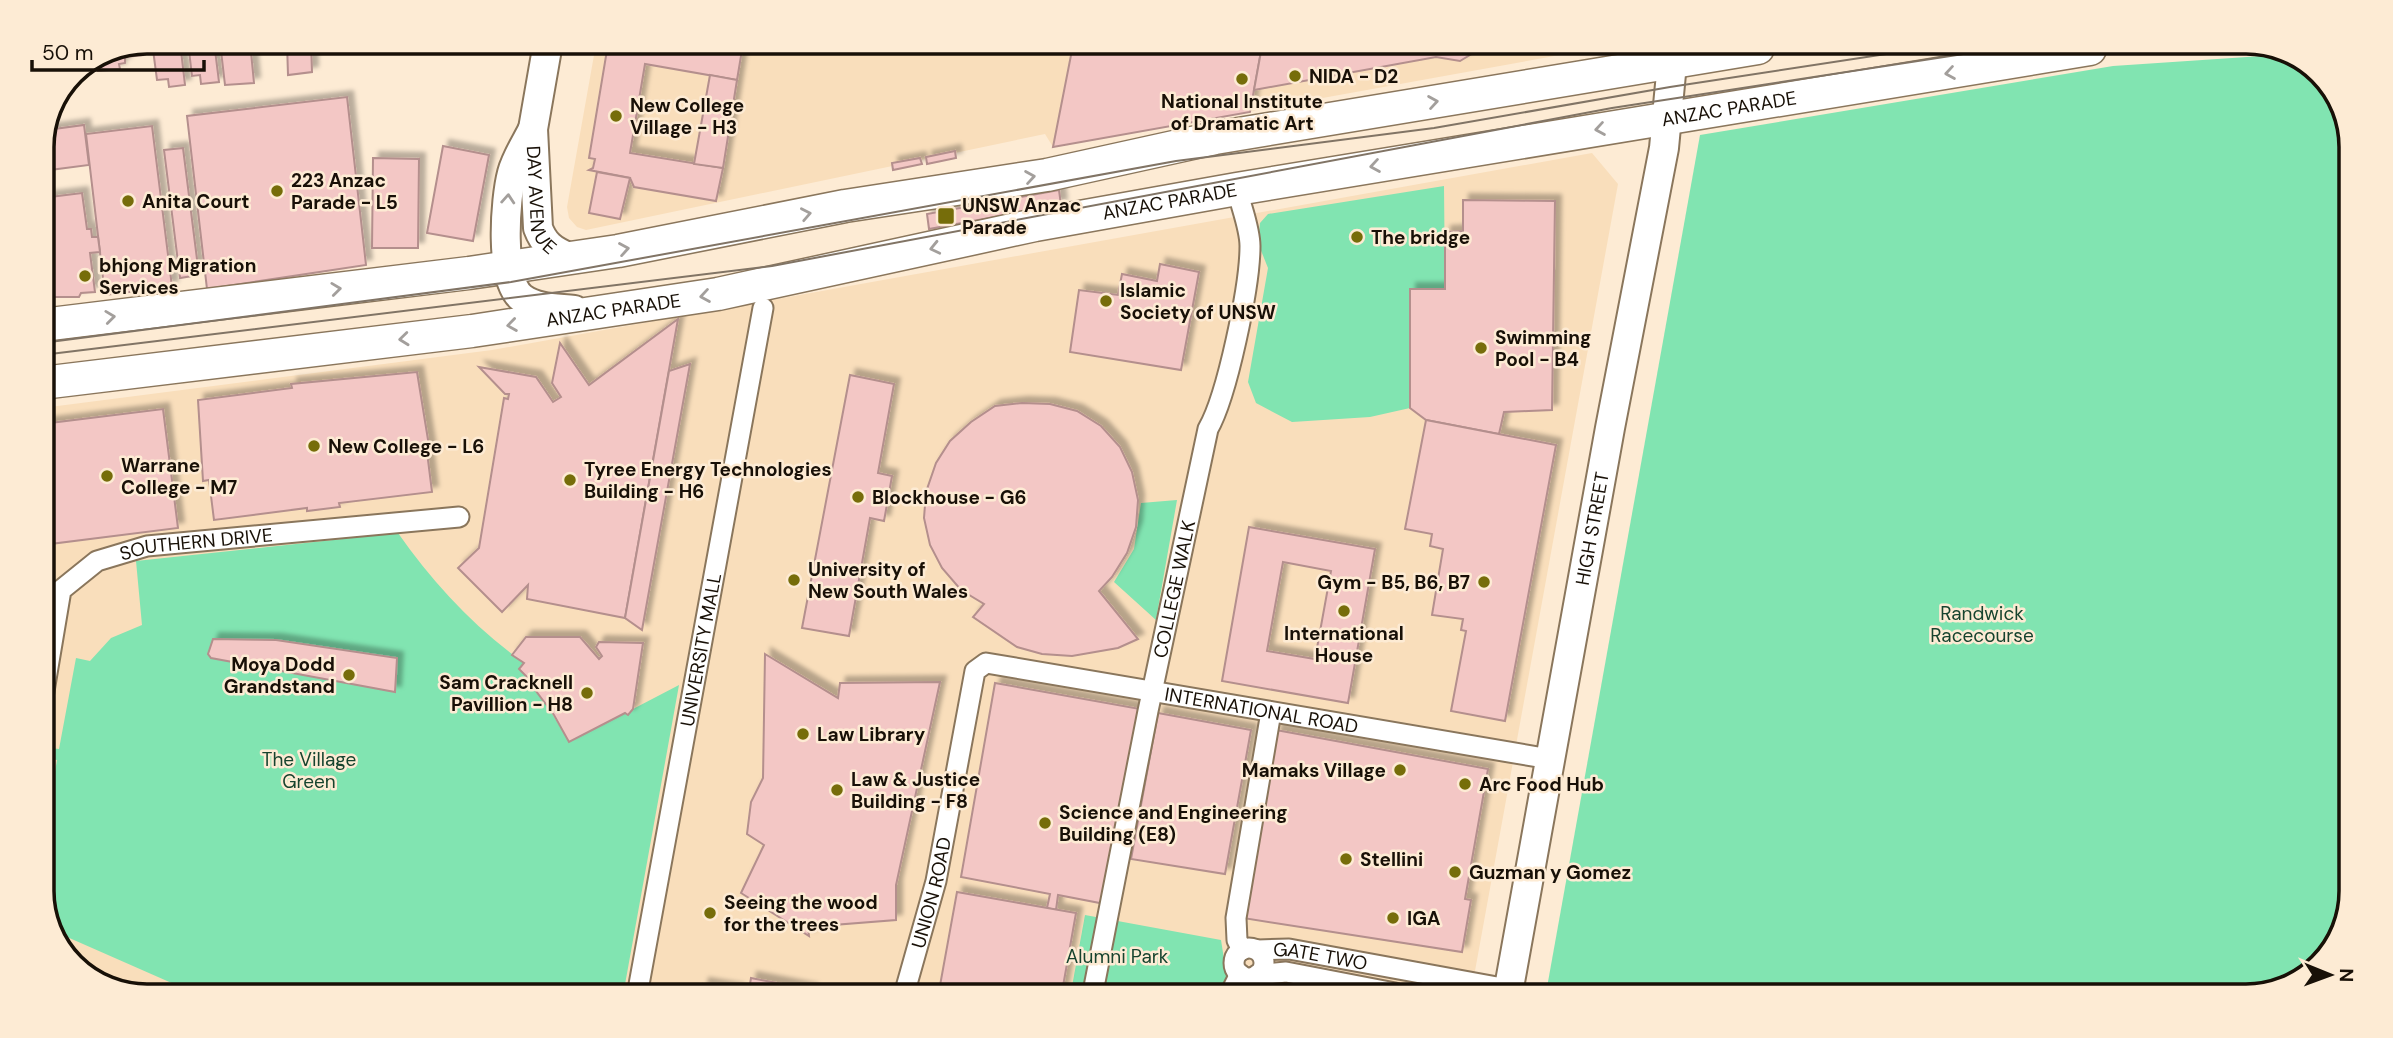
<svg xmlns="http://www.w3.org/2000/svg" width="2393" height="1038" font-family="'DM Sans',sans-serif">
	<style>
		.built { fill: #f9debb }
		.green { fill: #81e4b1 }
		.building { fill: #f3c7c5; stroke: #b48f8d; stroke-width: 2; fill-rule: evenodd; filter: url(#shadow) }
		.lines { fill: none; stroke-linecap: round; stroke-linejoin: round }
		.street-casing { stroke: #8a765c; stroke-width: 23 }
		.secondary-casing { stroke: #8a765c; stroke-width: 32 }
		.primary-casing { stroke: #8a765c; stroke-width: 35 }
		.street { stroke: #fff; stroke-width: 19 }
		.secondary { stroke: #fff; stroke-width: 28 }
		.primary { stroke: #fff; stroke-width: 32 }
		.tram { stroke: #817465; stroke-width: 2 }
		.oneway { stroke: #a39f9c }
		.poi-dot { fill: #766d0a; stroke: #fdebd4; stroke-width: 2.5 }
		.labels { text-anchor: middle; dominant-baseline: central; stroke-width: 5; stroke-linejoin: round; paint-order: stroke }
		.poi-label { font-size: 19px; font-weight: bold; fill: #181007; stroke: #fdebd4; text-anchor: start }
		.street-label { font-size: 19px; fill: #181007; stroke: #fdebd4 }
		.park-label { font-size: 19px; fill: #16432e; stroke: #fdebd4 }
		.rim { fill: none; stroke: #181007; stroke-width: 3.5 }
	</style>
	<defs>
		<filter id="shadow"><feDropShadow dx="6" dy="-6" stdDeviation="2" flood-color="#0004"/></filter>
	</defs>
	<rect width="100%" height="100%" fill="#fdebd4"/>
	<g class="built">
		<path d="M596,44L1604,47L1053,147L1045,134L586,230L577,227L569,218L567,207Z"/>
		<path d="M1592,153L1618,184L1471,993L107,988L64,955L42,898V408L492,350Z"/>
	</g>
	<g class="green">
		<path d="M2291,54L2333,88L2351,141L2343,931L2305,978L2246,996L1546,993L1700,135L2113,66Z"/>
		<path d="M1444,186L1445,289H1410V408L1370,417L1292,422L1256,403L1248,382L1268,268L1258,243L1260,223L1268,214Z"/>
		<path d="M1177,500L1156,620L1114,582L1134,549L1141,503Z"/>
		<path d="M398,533C433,583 474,627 524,663L519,669L535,685L569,742L625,713L628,715L633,709L679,685L624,990L183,988L58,933C27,883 48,815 57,760L42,758V747L59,749L76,658L90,661L111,638L142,625L136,561Z"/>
		<path d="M1085,915L1221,940L1227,978L1225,992H1071Z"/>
	</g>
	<g class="building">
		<path d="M152,42H180L185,85L169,87L168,79L157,80Z"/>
		<path d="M188,42H214L219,82L201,84L200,75L192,76Z"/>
		<path d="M220,42H250L254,83L225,85Z"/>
		<path d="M255,42H283L284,50L256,53Z"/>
		<path d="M287,43H311L312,72L288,75Z"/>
		<path d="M141,44L143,55L125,57V63L119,64L120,69L98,71L97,63Z"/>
		<path d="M608,44H743L737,80L645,64L630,153L723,168L716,201L634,187L630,178L589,170L593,168L595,159L589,158Z"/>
		<path d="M1073,45L1262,46L1250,112L1053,147Z"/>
		<path d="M1262,46L1494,47L1480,49L1460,61L1436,57L1254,90Z"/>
		<path d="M710,75L737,80L723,168L694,164Z"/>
		<path d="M347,97L366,265L207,289L187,116Z"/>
		<path d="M84,125L89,165L42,171V141L47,130Z"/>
		<path d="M152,126L172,287L105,295L86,134Z"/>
		<path d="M443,146L489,155L473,241L427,233Z"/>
		<path d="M183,148L199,275L180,278L164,150Z"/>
		<path d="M955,151L956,158L927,164L926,157Z"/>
		<path d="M373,158L419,159L418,248H372Z"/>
		<path d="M920,158L922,164L893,170L892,163Z"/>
		<path d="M597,172L630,178L620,219L589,213Z"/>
		<path d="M1059,190L1061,205L929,229L927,214Z"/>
		<path d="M82,193L87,229H91L92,237H98L100,252L90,253L95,292L81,293L79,297H44L42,198Z"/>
		<path d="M1463,200L1555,201L1552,410L1504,412L1499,434L1426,420L1410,408V289H1445V232L1463,231Z"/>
		<path d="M1160,264L1199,272L1181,370L1070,352L1079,290L1118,295L1122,274L1157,281Z"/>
		<path d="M678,319L625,618L527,599L528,585L502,612L458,568L479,548L504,398L508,399L509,394H505L479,367L536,377L553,402L561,397L552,383L560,343L589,385Z"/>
		<path d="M690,364L642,630L625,618L669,371Z"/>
		<path d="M417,372L430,452H427L432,492L339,503L340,507L307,511V508L214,520L209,480L203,481L198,400L292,388L291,384Z"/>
		<path d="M850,375L894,384L878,473L892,476L884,521L870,518L849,636L802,628Z"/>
		<path d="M1022,403L1050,404L1077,411L1101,426L1120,447L1132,472L1138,500L1136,527L1127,553L1112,577L1099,591L1138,639L1118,648L1072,656L1042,654L1017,647L973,617L984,604L961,590L942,568L930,545L924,518L926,492L936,463L950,441L971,422L995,406Z"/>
		<path d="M163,409L178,528L42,545V424Z"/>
		<path d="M1426,420L1556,445L1505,721L1451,711L1466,631L1461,630L1463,619L1432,615L1443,549L1430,546L1432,534L1405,529Z"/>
		<path d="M1249,527L1375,549L1348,703L1222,681ZM1283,562L1331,571L1315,659L1267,651Z"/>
		<path d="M526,637H580L599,659L602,656L596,647L599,642L643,643L633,709L628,715L625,713L569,742L554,715L533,687L535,685L519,669L524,663L512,655Z"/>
		<path d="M213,639L276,640L397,658L395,692L211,658L208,654Z"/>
		<path d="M765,654L838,698L840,683L940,682L896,885V920L808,927L809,936L741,893L764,845L747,834L751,802L763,778Z"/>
		<path d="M995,683L1140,709L1105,904L1058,895L1056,910L1047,908L1050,894L961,877Z"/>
		<path d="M1158,713L1251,730L1225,874L1131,859Z"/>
		<path d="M1276,730L1488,769L1465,899L1471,900L1462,952L1243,918Z"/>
		<path d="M957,892L1076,913L1062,992L939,991Z"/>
		<path d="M751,978L813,990H749Z"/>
		<path d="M703,984L739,990H702Z"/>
	</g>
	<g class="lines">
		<g class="street-casing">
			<g id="street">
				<path id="s1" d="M42,703L61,590L97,561L147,546L459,517"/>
				<circle cx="1249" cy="963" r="15"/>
				<path d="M1242,950L1237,940L1236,918L1271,712"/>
				<path id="s2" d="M1258,950L1289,949L1508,989"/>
				<path d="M1257,975L1286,972L1395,993"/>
				<path id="s3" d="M638,990L763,308"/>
				<path id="s4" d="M905,991L936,881L975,671L986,663L1550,759"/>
				<path id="s5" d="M1093,992L1148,711L1208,429C1227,396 1250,286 1250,246C1250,228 1241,207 1237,189"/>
				<path d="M1231,992L1240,974"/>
			</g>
		</g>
		<g class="secondary-casing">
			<g id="secondary">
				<path id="s6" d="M548,43L533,129L538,228C544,244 552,250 568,257"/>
				<path d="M533,129C526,143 516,158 512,173C505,199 499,281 522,298C537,309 556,308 574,310"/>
				<path id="s7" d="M1508,993L1610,428L1664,148L1672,63"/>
			</g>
		</g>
		<g class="primary-casing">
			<g id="primary">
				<path d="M42,325L469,273L618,251L845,206L1047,175L1215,138L1758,48"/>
				<path id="s8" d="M42,383L472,331L718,294L1035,225L1237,189L2090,49"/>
			</g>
		</g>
		<use href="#street" class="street"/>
		<use href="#secondary" class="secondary"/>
		<use href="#primary" class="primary"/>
		<g class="tram">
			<path d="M42,343L511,282L1176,161L1434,128L1670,87L1919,49"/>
			<path d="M42,355L772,266L1612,108L1996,49"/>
		</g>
	</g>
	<defs><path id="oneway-chevron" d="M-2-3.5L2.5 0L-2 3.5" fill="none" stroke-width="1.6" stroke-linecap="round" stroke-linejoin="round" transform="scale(1.75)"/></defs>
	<g class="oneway">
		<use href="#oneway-chevron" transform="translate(1950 73) rotate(171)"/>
		<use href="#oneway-chevron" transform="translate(1433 102) rotate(-9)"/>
		<use href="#oneway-chevron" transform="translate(1600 129) rotate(171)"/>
		<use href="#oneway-chevron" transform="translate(1375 166) rotate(171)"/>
		<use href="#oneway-chevron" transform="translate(1030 177) rotate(-9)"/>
		<use href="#oneway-chevron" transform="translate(508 199) rotate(-86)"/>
		<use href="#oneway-chevron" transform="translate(806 214) rotate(-11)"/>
		<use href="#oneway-chevron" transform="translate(935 248) rotate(167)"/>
		<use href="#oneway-chevron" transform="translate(624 249) rotate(-10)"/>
		<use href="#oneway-chevron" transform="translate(336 289) rotate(-7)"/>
		<use href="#oneway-chevron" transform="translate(705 296) rotate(171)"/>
		<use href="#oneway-chevron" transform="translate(110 317) rotate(-7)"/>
		<use href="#oneway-chevron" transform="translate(512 325) rotate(172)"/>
		<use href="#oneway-chevron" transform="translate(404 339) rotate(174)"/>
	</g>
	<g class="poi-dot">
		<circle cx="1295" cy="76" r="7"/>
		<circle cx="1242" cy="79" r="7"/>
		<circle cx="616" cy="116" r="7"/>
		<circle cx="277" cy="191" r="7"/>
		<circle cx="128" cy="201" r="7"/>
		<rect x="937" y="207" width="18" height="18" rx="3.5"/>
		<circle cx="1357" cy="237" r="7"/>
		<circle cx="85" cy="276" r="7"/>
		<circle cx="1106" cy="301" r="7"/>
		<circle cx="1481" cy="348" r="7"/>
		<circle cx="314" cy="446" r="7"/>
		<circle cx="107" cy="476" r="7"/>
		<circle cx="570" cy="480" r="7"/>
		<circle cx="858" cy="497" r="7"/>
		<circle cx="794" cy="580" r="7"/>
		<circle cx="1484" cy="582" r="7"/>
		<circle cx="1344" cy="611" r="7"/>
		<circle cx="349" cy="675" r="7"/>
		<circle cx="587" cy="693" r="7"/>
		<circle cx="803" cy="734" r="7"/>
		<circle cx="1400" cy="770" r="7"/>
		<circle cx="1465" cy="784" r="7"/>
		<circle cx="837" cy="790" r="7"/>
		<circle cx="1045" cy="823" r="7"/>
		<circle cx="1346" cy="859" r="7"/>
		<circle cx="1455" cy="872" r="7"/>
		<circle cx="710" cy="913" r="7"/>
		<circle cx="1393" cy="918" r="7"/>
	</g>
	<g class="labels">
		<g class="poi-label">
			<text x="1309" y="76">NIDA - D2</text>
			<text x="1242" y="101" text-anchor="middle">National Institute<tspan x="1242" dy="22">of Dramatic Art</tspan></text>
			<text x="630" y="105">New College<tspan x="630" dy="22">Village - H3</tspan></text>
			<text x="291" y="180">223 Anzac<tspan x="291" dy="22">Parade - L5</tspan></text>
			<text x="142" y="201">Anita Court</text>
			<text x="962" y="205">UNSW Anzac<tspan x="962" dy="22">Parade</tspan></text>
			<text x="1371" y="237">The bridge</text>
			<text x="99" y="265">bhjong Migration<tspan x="99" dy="22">Services</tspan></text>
			<text x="1120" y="290">Islamic<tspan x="1120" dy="22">Society of UNSW</tspan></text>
			<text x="1495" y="337">Swimming<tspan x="1495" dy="22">Pool - B4</tspan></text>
			<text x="328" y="446">New College - L6</text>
			<text x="121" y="465">Warrane<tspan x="121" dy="22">College - M7</tspan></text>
			<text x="584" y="469">Tyree Energy Technologies<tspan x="584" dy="22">Building - H6</tspan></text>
			<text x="872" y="497">Blockhouse - G6</text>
			<text x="808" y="569">University of<tspan x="808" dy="22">New South Wales</tspan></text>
			<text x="1470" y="582" text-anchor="end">Gym - B5, B6, B7</text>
			<text x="1344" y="633" text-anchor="middle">International<tspan x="1344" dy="22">House</tspan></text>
			<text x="335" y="664" text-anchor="end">Moya Dodd<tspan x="335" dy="22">Grandstand</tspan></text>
			<text x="573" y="682" text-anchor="end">Sam Cracknell<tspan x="573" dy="22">Pavillion - H8</tspan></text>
			<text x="817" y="734">Law Library</text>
			<text x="1386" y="770" text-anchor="end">Mamaks Village</text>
			<text x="851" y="779">Law &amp; Justice<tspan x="851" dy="22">Building - F8</tspan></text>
			<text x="1479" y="784">Arc Food Hub</text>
			<text x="1059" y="812">Science and Engineering<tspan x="1059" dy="22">Building (E8)</tspan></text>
			<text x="1360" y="859">Stellini</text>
			<text x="1469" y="872">Guzman y Gomez</text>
			<text x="724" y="902">Seeing the wood<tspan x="724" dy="22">for the trees</tspan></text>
			<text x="1407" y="918">IGA</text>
		</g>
		<g class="street-label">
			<text stroke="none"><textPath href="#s8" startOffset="1710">ANZAC PARADE</textPath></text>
			<text stroke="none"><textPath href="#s6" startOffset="159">DAY AVENUE</textPath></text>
			<text stroke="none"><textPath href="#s8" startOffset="1143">ANZAC PARADE</textPath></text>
			<text stroke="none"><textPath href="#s8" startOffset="576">ANZAC PARADE</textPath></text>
			<text stroke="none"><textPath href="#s7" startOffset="472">HIGH STREET</textPath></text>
			<text stroke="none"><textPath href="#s1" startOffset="262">SOUTHERN DRIVE</textPath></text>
			<text stroke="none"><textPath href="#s5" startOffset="411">COLLEGE WALK</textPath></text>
			<text stroke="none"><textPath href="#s3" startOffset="346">UNIVERSITY MALL</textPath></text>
			<text stroke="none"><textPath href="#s4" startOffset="621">INTERNATIONAL ROAD</textPath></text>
			<text stroke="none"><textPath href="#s4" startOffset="102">UNION ROAD</textPath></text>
			<text stroke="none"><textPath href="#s2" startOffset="63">GATE TWO</textPath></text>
		</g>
		<g class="park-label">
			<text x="1982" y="613">Randwick<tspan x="1982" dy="22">Racecourse</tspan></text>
			<text x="309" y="759">The Village<tspan x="309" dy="22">Green</tspan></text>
			<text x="1117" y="956">Alumni Park</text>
		</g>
	</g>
	<path d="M0 0H2393V1038H0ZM147 54H2246A93 93 0 0 1 2339 147V891A93 93 0 0 1 2246 984H147A93 93 0 0 1 54 891V147A93 93 0 0 1 147 54Z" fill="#fdebd4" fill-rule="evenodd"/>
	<path class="rim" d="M147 54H2246A93 93 0 0 1 2339 147V891A93 93 0 0 1 2246 984H147A93 93 0 0 1 54 891V147A93 93 0 0 1 147 54Z"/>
	<g transform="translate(2330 975) rotate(91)" stroke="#fdebd4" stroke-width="5" paint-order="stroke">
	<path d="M0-5L12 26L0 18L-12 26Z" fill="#181007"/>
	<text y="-10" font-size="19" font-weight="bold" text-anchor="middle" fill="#181007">N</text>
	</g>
	<path d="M32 60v10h172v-10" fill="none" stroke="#181007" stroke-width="3.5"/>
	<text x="42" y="60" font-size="21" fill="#181007" stroke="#fdebd4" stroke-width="5" paint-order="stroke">50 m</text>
</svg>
